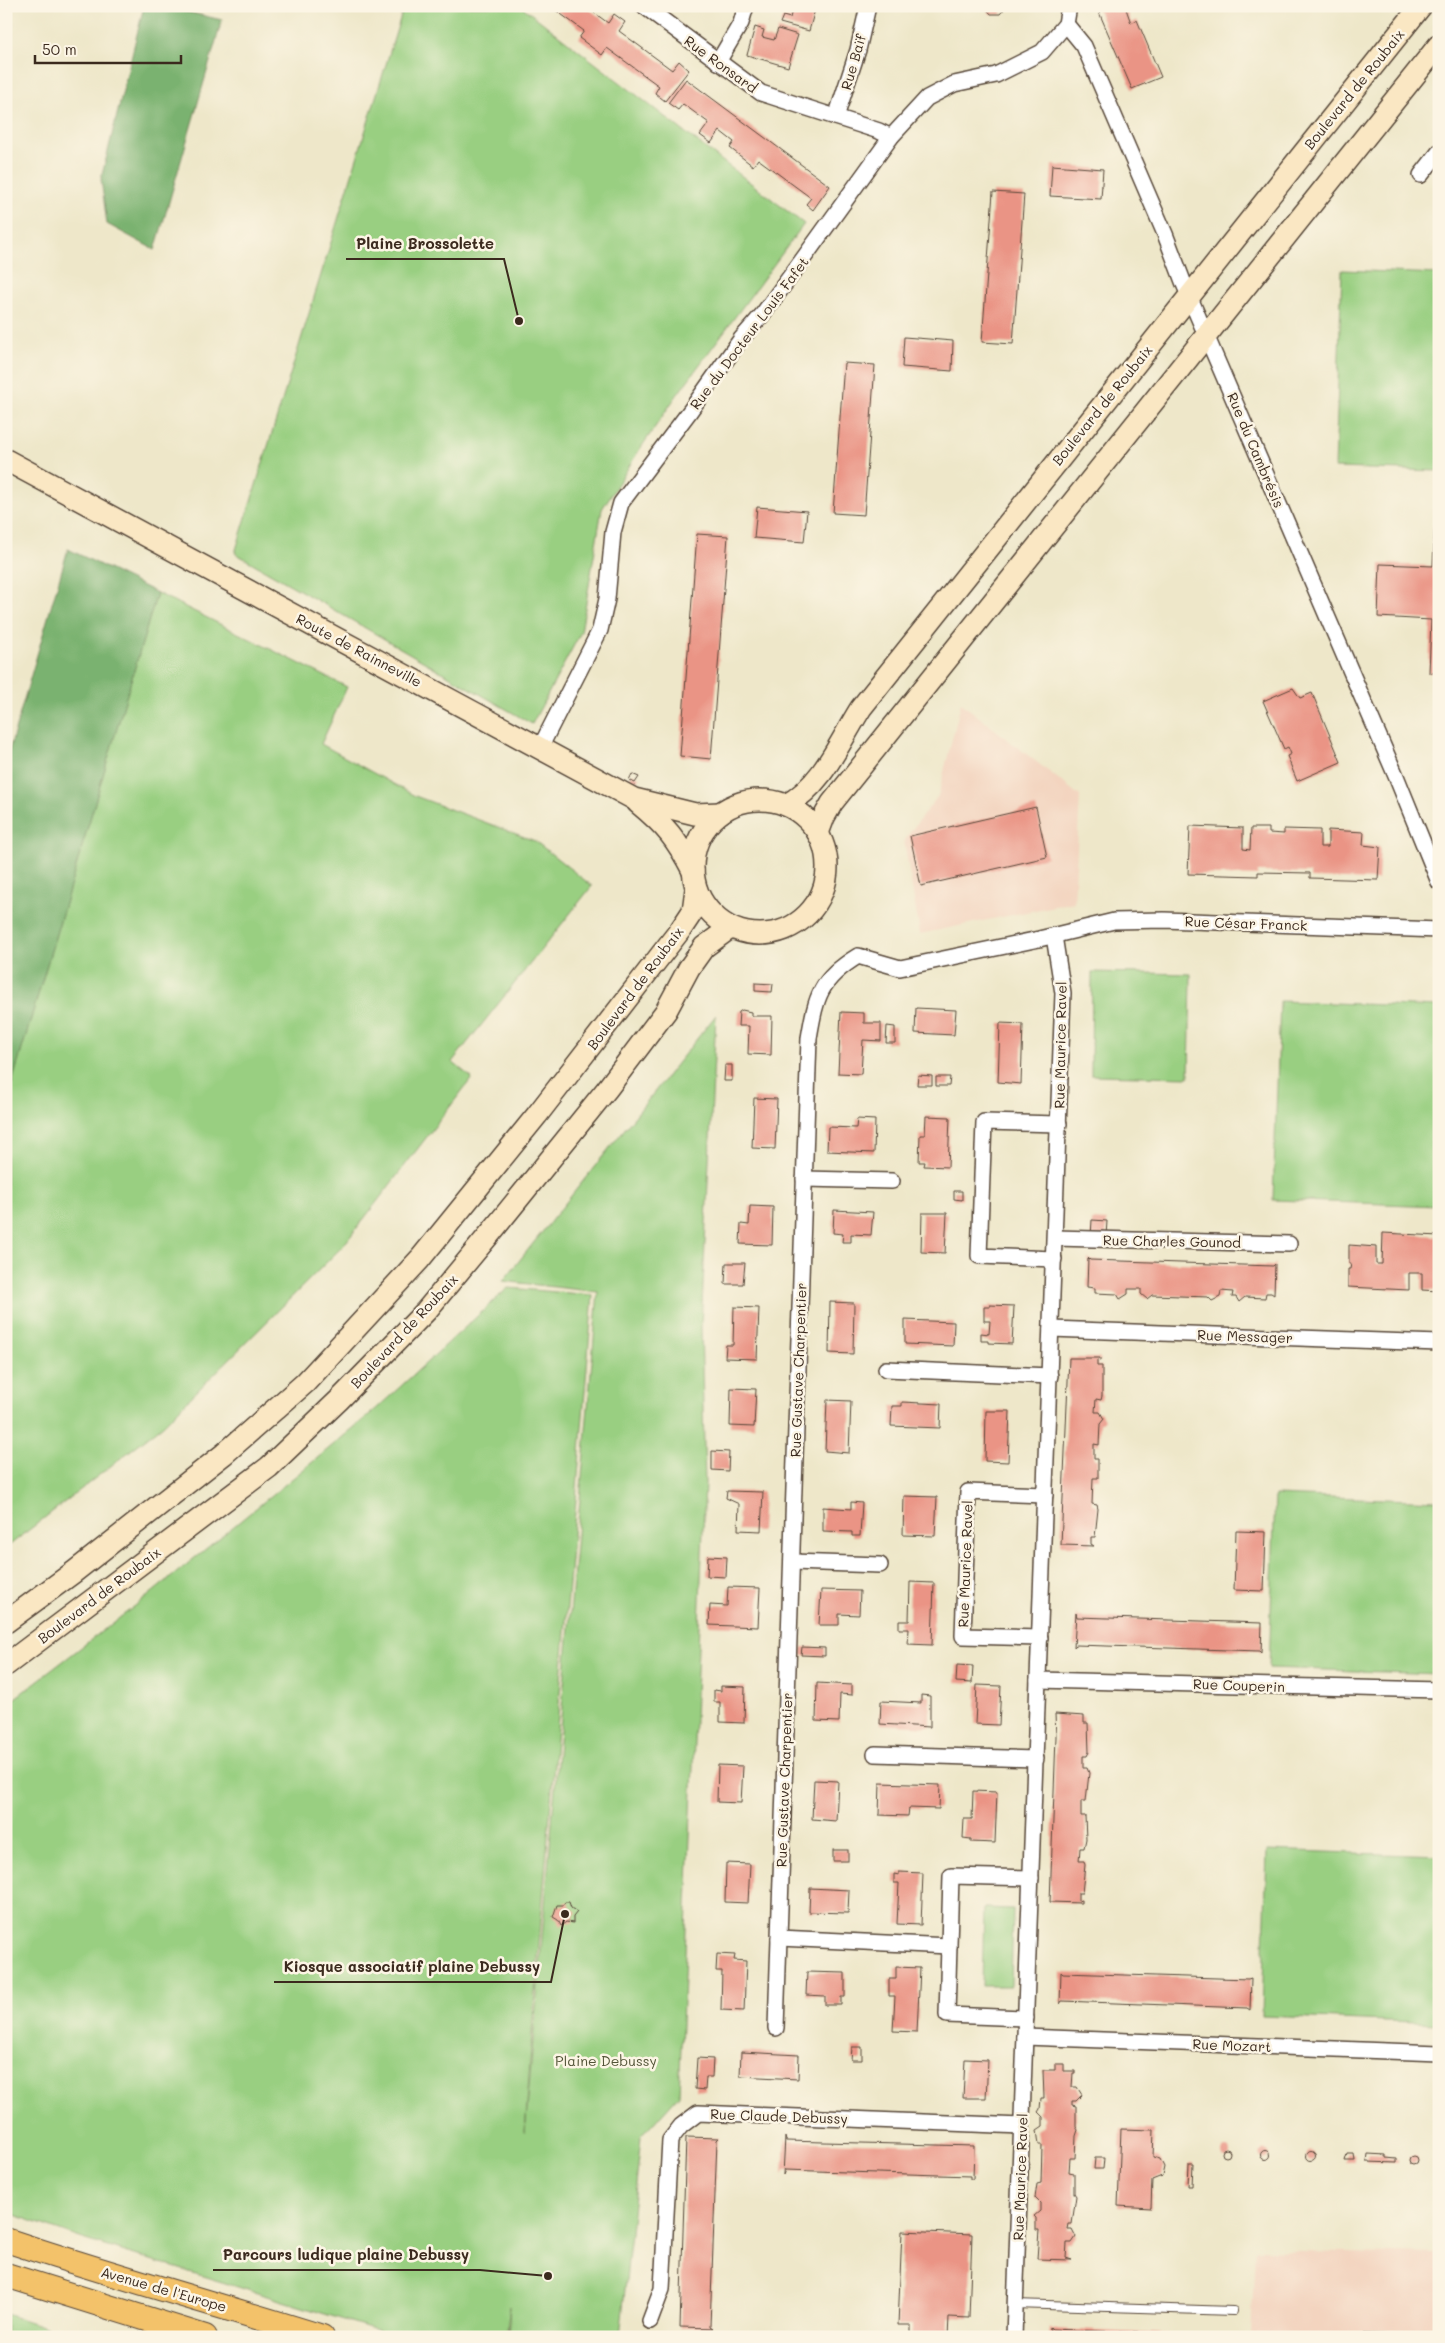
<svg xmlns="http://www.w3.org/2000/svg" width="1445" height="2343" font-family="Mali,sans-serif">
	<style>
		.built { fill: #f3d4bf }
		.green { fill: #99cf81; stroke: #6a7c50 }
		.forest { fill: #7ab26f; stroke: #5a6e46 }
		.building { fill: #ea9485 }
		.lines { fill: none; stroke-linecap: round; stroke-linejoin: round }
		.lane-casing { stroke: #564638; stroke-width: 10 }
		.street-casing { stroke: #564638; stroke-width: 18 }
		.secondary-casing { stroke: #564638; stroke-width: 24 }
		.primary-casing { stroke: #564638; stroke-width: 26 }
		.lane { stroke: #fff; stroke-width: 8 }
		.street { stroke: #fff; stroke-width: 15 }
		.secondary { stroke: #fae7c3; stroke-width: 21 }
		.primary { stroke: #f3c26a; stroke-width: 24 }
		.labels { text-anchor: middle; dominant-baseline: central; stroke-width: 5; stroke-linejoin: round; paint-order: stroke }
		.street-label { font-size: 14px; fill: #3b2a1e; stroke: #fcf5e5 }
		.park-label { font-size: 14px; fill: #525337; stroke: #fcf5e5 }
		.leader { fill: none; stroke: #3b2a1e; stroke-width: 2 }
		.callout-dot { fill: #3b2a1e; stroke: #fcf5e5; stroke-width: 2 }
		.callout-label { font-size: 15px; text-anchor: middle; font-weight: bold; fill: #3b2a1e; stroke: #fcf5e5; stroke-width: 5; stroke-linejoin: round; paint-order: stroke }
	</style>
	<rect width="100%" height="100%" fill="#fcf5e5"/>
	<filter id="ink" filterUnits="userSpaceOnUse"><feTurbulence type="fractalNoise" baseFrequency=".02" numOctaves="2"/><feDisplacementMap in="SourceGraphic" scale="10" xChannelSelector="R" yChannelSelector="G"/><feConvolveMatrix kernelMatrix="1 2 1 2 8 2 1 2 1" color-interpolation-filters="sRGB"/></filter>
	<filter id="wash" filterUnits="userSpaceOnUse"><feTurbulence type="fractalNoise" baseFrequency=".0096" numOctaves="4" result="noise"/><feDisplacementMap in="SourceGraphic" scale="20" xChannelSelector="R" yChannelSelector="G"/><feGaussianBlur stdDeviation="1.12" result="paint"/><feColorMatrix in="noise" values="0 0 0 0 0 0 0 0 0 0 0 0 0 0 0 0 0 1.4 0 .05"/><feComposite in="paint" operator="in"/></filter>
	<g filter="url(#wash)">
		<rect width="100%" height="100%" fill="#eee7c9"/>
		<g class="built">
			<path d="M961,703L1080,796L1074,902L920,934L904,840L938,796Z"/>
			<path d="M1255,2250L1439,2254V2337H1251Z"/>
		</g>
		<g class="green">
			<path d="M404,6H521L804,224L677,395L640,449L602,509L581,632L532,724L235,553Z"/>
			<path d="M1342,270L1439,274V471L1335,468Z"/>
			<path d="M157,593L347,687L321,744L415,796L535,841L592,886L452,1062L472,1078L343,1246L163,1425L6,1548V1103Z"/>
			<path d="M1092,972L1191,974L1189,1077L1091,1075Z"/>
			<path d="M1280,1001L1439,1007V1206L1273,1200Z"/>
			<path d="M716,1015L701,1327L705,1484L679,2095L641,2137L620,2337H508L510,2306L506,2337H399L80,2238L6,2212V1705L148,1596L315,1460L376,1409L508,1288L593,1295L534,2006L525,2133L598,1292L503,1281Z"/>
			<path d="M1275,1495L1439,1501V1674L1269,1668Z"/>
			<path d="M1267,1850L1439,1856V2023L1262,2016Z"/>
			<path d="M984,1908L1013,1909L1011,1986H982Z"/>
			<path d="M6,2314L75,2337H6Z"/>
		</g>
		<g class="forest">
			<path d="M144,6H161L222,20L155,250L107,224L101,179Z"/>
			<path d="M68,549L157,593L6,1103V761Z"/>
		</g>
		<g id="blocks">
			<g class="building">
				<path d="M550,6H585L608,23L614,14L625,22L619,31L672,70L679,61L689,70L665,101L655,93L659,86L607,48L602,55L579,38L584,31Z"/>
				<path d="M793,6H816L809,31L780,23L783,16L790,18Z"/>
				<path d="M984,6H1007L1000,14H991Z"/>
				<path d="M1099,6H1125L1131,23L1137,20L1161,77L1132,89L1098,10Z"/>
				<path d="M755,27L764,30L762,37L774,40L778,29L798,35L788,67L747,55Z"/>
				<path d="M686,79L830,186L813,210L806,204L811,198L758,159L753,166L730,148L734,142L720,131L711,143L700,135L709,123L683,104L678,110L668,103Z"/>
				<path d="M1052,165L1103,169L1101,199L1050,196Z"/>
				<path d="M993,192L1024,194L1013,344L982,342Z"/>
				<path d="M904,337L953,341L952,371L902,367Z"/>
				<path d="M844,363L875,365L864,515L833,513Z"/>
				<path d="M757,507L807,511L804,542L754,538Z"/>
				<path d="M1435,513H1439V673H1429L1431,620L1378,617L1380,564L1433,566Z"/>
				<path d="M697,534L728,536L711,759L680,756Z"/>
				<path d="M1293,688L1300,698L1312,693L1341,762L1297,781L1287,756L1291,754L1288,747L1284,749L1263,701Z"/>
				<path d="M632,774L639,777L635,783L629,780Z"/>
				<path d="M1036,807L1047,857L921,886L910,836Z"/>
				<path d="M1190,826L1243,828V849L1250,850L1251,828H1269V833L1284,834V829L1320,830V847H1328V830L1364,832L1363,845L1380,847L1378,880L1310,878V873L1258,872V876L1188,874Z"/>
				<path d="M755,983L773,984L772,992L755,991Z"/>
				<path d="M916,1008L956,1010L954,1035L915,1033Z"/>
				<path d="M742,1010L751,1012V1016H772L771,1055L748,1054L749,1026H738L739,1012Z"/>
				<path d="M841,1012L864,1013V1023H881V1041L863,1040L861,1074L838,1073Z"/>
				<path d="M1000,1023L1023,1024L1021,1084L998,1082Z"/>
				<path d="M887,1026L895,1027V1043H886Z"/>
				<path d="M725,1065H732V1081H724Z"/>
				<path d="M918,1075L932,1076V1085H917Z"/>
				<path d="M936,1077H950L949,1086H936Z"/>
				<path d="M754,1098L777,1099L775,1149L752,1148Z"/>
				<path d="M926,1116L950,1117L948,1167L924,1166L925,1162H919L920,1135H925Z"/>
				<path d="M857,1119L875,1120L874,1153L827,1151L828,1127L856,1128Z"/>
				<path d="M954,1191H962V1200L954,1199Z"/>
				<path d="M750,1206L773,1207L772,1245L740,1244L741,1224L749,1225Z"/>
				<path d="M834,1210L873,1212L871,1235L851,1234V1242H842L843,1234L833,1233Z"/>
				<path d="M922,1213H947L945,1253L921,1252Z"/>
				<path d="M1092,1220L1107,1221L1106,1236H1091Z"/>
				<path d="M1383,1233L1439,1236V1291L1422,1290V1273H1409V1290L1348,1287V1269H1350L1351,1264H1349V1245L1376,1247V1264H1382Z"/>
				<path d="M1088,1258L1090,1260L1273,1266L1275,1264L1274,1295L1271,1293H1266L1265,1298L1245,1297L1239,1302L1236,1297H1232L1233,1292L1221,1291L1220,1297L1212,1301L1208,1297L1152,1295L1147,1299L1141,1294V1289H1128V1294L1120,1299L1117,1294L1095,1293V1288L1087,1287Z"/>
				<path d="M726,1263H745L743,1284H725Z"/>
				<path d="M830,1302L854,1303L853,1354L829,1353Z"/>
				<path d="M990,1305L1014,1306L1012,1344L988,1343V1341H981V1333L989,1334L990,1321H984V1307H990Z"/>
				<path d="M734,1307L759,1308L757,1359L725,1358L726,1345H733Z"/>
				<path d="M905,1320L954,1322L953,1346L905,1344Z"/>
				<path d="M1069,1358H1100V1361L1097,1360V1366H1102V1396L1101,1400L1096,1399L1095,1412H1100L1104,1419L1100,1424L1099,1445L1094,1444V1459H1098V1478H1093L1092,1504L1097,1505L1098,1509L1095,1537H1091V1544L1094,1546L1061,1545Z"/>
				<path d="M731,1388L756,1389L754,1427L730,1426Z"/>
				<path d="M827,1400L851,1401L849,1453L825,1451Z"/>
				<path d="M902,1402L941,1404L940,1428L891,1426L892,1406H902Z"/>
				<path d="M986,1411H1010L1008,1462L985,1461Z"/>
				<path d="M712,1451L729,1452L728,1471L712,1470Z"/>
				<path d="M727,1491L763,1492L761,1531L738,1530L739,1504L726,1498Z"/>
				<path d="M904,1496L937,1497L935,1536L903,1535Z"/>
				<path d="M851,1502L862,1503L860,1536H852V1532L823,1531V1507L851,1509Z"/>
				<path d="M1236,1531L1266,1532L1264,1591L1234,1590Z"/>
				<path d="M708,1556L727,1557L726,1577L707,1576Z"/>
				<path d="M910,1582L934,1583L932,1645L908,1644L909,1629H899V1621H909Z"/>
				<path d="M728,1587L760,1588L758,1627L709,1625L710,1605L727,1606Z"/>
				<path d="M821,1590L860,1591L859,1615L839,1614V1625H819Z"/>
				<path d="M1076,1613L1077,1617L1262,1623L1261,1653L1259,1651L1076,1645L1074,1647Z"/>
				<path d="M802,1647L825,1648V1656L801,1655Z"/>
				<path d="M957,1665L973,1666L972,1683L956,1682Z"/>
				<path d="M817,1683L852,1685V1695L840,1694L839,1722L816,1721Z"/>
				<path d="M977,1685L1001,1686L999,1725L975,1724Z"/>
				<path d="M721,1686L745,1687L744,1723L720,1722V1702H714V1690L721,1691Z"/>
				<path d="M921,1695L930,1696V1727L880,1724L881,1701L921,1703Z"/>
				<path d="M1055,1714L1084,1716V1723H1088L1089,1752L1087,1756H1083V1768H1087L1089,1773L1086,1801H1081V1816H1085L1086,1839L1084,1848H1080L1079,1861H1084L1085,1865L1082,1893H1078V1901L1081,1900V1903L1050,1902L1056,1736Z"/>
				<path d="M718,1765L743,1766L741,1803L717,1802Z"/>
				<path d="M814,1780L838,1781L836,1821L812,1819Z"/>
				<path d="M880,1783L940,1785L939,1809L909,1808L908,1816L879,1815Z"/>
				<path d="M973,1791L997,1792L995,1843L971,1842V1839L963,1838L964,1819H972Z"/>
				<rect x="833" y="1850" width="15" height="11"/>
				<path d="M726,1863L750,1864L748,1903L725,1902Z"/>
				<path d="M899,1872L923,1873L921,1925L897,1924L899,1883H894V1874L899,1875Z"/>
				<path d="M810,1888L849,1890L848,1913L809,1912Z"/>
				<path d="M565,1902H569L571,1908L577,1912L573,1917V1923L566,1922L561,1926L558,1920L553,1917L557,1905H563Z"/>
				<path d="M717,1954L735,1955L734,1960L746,1961L744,2011L721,2010L722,1971H716Z"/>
				<path d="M896,1967L920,1968L917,2032L893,2031L895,1996H889V1979H896Z"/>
				<path d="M1061,1971L1063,1973L1248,1979L1251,1978L1250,2010L1247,2008L1062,2001L1060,2004Z"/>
				<path d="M807,1972L845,1973V1997H841V2005H825V1996L806,1995Z"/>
				<path d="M852,2047H862V2060H851Z"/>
				<path d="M741,2052L799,2055L798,2079L740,2076Z"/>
				<path d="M697,2058L713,2059L712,2077H706L705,2090L695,2089Z"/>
				<path d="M965,2059L988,2060L986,2098H963Z"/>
				<path d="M1055,2064H1064V2071H1075V2073H1073L1072,2087H1077L1082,2095L1076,2101H1072V2105L1076,2106V2127L1078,2130L1076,2136L1075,2158H1070L1069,2172L1074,2173V2193L1076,2196L1072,2224H1068L1067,2229H1072L1076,2237L1072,2243H1067L1066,2258L1072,2260L1037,2259L1039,2230H1036V2218L1034,2216L1040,2211V2203L1035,2198L1037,2184L1041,2183L1042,2145H1039L1037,2130L1043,2126V2117L1038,2112L1040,2109L1041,2098H1044L1043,2070H1055Z"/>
				<path d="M1121,2129L1154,2130L1153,2157L1160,2159L1164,2167L1162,2176L1152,2180L1151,2208L1118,2206Z"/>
				<path d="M686,2137L719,2138L717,2140L710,2326L713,2328L680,2327Z"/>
				<path d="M785,2137L786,2141L974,2146L973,2179H970V2176L785,2170L783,2175Z"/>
				<circle cx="1226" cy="2153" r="4"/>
				<circle cx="1265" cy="2155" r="4.5"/>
				<circle cx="1311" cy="2156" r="4.5"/>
				<path d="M1347,2154H1354L1355,2161H1345Z"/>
				<path d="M1368,2154L1386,2155V2158L1397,2159V2163L1367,2162Z"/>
				<circle cx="1414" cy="2160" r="4"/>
				<path d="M1095,2158H1104L1103,2169H1094Z"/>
				<path d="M1189,2164H1193L1192,2186H1188Z"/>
				<path d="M902,2231L972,2234L969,2318L949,2317L948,2337H911V2325H898Z"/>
				<path d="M1050,2327L1052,2329L1233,2337H1049Z"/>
				<path d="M1348,2333L1400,2335V2337H1347Z"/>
			</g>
		</g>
	</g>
	<g filter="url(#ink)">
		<use href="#blocks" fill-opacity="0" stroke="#564638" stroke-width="1"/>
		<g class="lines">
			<g class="lane-casing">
				<path id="lane" d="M1015,2304L1233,2311"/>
			</g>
			<g class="street-casing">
				<g id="street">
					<path d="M644,6L761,93L879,131L891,137"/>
					<path d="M1066,24L1084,46L1165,234L1184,284L1396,776L1439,882"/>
					<path d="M718,62L741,23L746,6"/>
					<path d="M836,117L858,50L868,6"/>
					<path d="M1421,175L1439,152"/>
					<path d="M540,748L600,630L607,599L613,532L621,503L690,411L741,339L762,315L803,259L891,137L927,98L954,84L996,75L1042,52L1066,24L1069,6"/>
					<path d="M804,1179L892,1181"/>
					<path d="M1055,1238L1289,1244"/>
					<path d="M1054,1259L979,1256L984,1122L1059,1124"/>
					<path d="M1051,1329L1439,1343"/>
					<path d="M886,1369L1050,1376"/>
					<path d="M792,1562L880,1565"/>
					<path d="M1040,1638L963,1636L968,1492L1045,1495"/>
					<path d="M1038,1680L1439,1690"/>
					<path d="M875,1754L1036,1759"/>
					<path d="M779,1938L949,1946"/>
					<path d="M1026,2018L947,2015L951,1876L1031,1878"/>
					<path d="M776,2028L809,1038C816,996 820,979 858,956L900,968L1039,939L1114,921L1164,920L1439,930"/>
					<path d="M1025,2037L1439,2053"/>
					<path d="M650,2321L662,2289L670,2140L681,2126L698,2113L1022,2126"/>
					<path d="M1014,2337L1063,993L1054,936"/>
				</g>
			</g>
			<g class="secondary-casing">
				<g id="secondary">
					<path d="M6,460L634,799L695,814L720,813"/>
					<circle cx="760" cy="867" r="67"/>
					<path d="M638,803C666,826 677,840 693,871"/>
					<path d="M786,805C823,785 840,741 861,708L1421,6"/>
					<path d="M818,833L824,817L832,803L1439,45"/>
					<path d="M6,1622L74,1572L224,1454L305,1383L420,1259L537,1115L681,929L693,911L696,889"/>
					<path d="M6,1665L269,1467L339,1400L426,1311L493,1230L607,1089L666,1011L689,968L704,947L730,928"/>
				</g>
			</g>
			<g class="primary-casing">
				<g id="primary">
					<path d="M6,2240C110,2275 217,2304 322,2337"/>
					<path d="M6,2275L205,2337"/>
				</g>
			</g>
			<use href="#lane" class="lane"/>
			<use href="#street" class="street"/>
			<use href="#secondary" class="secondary"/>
			<use href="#primary" class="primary"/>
		</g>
	</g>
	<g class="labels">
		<g class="street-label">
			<text transform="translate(853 62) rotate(-74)">Rue Baïf</text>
			<text transform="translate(721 64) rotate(36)">Rue Ronsard</text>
			<text transform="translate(1354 89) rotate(-51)">Boulevard de Roubaix</text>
			<text transform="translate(749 333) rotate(-53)">Rue du Docteur Louis Fafet</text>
			<text transform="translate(1102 405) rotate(-51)">Boulevard de Roubaix</text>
			<text transform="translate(1256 450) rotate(67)">Rue du Cambrésis</text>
			<text transform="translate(359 650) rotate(28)">Route de Rainneville</text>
			<text transform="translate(1246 923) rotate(2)">Rue César Franck</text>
			<text transform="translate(635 988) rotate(-53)">Boulevard de Roubaix</text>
			<text transform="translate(1060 1045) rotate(-89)">Rue Maurice Ravel</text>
			<text transform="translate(1172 1241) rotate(1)">Rue Charles Gounod</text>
			<text transform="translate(404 1331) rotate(-47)">Boulevard de Roubaix</text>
			<text transform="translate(1245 1336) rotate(2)">Rue Messager</text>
			<text transform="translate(798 1370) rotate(-88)">Rue Gustave Charpentier</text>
			<text transform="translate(965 1564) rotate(-88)">Rue Maurice Ravel</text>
			<text transform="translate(99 1595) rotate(-37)">Boulevard de Roubaix</text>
			<text transform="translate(1239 1685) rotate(2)">Rue Couperin</text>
			<text transform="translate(784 1780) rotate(-88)">Rue Gustave Charpentier</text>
			<text transform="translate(1232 2045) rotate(2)">Rue Mozart</text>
			<text transform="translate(779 2116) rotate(2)">Rue Claude Debussy</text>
			<text transform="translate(1020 2177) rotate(-88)">Rue Maurice Ravel</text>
			<text transform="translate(164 2289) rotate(16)">Avenue de l'Europe</text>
		</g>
		<g class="park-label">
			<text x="606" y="2060">Plaine Debussy</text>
		</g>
	</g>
	<path class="leader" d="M519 321L504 259H346M565 1914L551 1982H274M548 2276L480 2270H213"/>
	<g class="callout-dot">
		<circle cx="519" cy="321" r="5"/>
		<circle cx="565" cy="1914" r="5"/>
		<circle cx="548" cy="2276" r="5"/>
	</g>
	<g class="callout-label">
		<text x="425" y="249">Plaine Brossolette</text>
		<text x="412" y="1972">Kiosque associatif plaine Debussy</text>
		<text x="346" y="2260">Parcours ludique plaine Debussy</text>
	</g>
	<rect width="1445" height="2343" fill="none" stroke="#fcf5e5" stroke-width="25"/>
	<path d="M35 55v8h146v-8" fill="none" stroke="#3b2a1e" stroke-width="2.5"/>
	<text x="42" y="55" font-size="15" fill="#3b2a1e" stroke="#fcf5e5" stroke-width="4" paint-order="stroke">50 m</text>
</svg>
